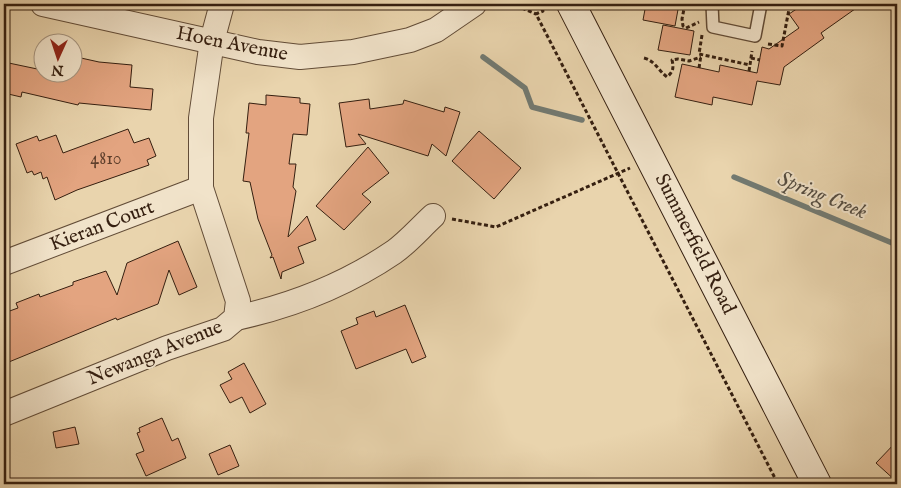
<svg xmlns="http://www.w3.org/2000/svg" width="901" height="488" font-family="'IM FELL English',serif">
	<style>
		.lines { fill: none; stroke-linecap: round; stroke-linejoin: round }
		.stream { stroke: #727a72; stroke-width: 5.5 }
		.building { fill: #e3a480; stroke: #351f10 }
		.lane-casing { stroke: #624c37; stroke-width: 14 }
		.street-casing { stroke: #624c37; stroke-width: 26 }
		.secondary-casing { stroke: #351f10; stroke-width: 30 }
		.path { stroke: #351f10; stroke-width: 3; stroke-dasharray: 4 2.5; stroke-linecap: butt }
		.lane { stroke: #f1e3ca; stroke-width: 11 }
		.street { stroke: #f1e3ca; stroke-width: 24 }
		.secondary { stroke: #f1e3ca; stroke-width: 28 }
		.labels { text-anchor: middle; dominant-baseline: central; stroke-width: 4; stroke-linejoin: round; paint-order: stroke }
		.number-label { font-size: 18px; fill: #60402c }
		.street-label { font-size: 20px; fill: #351f10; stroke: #f1e3ca }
		.water-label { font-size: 21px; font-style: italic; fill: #544c41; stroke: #f1e3ca }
	</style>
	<rect width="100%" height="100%" fill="#e9d4ad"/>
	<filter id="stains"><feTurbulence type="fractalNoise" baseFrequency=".004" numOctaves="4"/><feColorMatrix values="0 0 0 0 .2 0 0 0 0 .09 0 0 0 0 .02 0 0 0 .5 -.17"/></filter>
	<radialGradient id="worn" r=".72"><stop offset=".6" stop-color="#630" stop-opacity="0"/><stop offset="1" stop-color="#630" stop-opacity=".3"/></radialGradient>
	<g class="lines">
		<g class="stream">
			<path d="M483,57L525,88L532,107L582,120"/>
			<path d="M734,177L897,245"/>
		</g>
	</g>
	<g class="building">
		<path d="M646,4H679L675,26L643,20Z"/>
		<path d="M804,4H862L821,33L824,38L784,67L780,85L757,81L752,105L713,97L712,105L675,97L682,64L719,72L720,65L757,73L762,47L769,49L799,28L789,14Z"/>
		<path d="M663,25L694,31L690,55L658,50Z"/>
		<path d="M72,56L99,62L132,65L130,87L153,89L151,110L79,103L78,105L22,92L21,97L4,93V62L42,70V72H72Z"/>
		<path d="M266,95L300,98V103L310,104L307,135L293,134L289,164H296L293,187L296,191L288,237L307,216L316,240L298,247L304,263L282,272L281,279L273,257L270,258L272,255L258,219L250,182L243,181L249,133H246L249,103L266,105Z"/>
		<path d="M369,99L370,109L403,104L404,100L444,112L445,107L460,112L446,156L432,144L428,156L358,134L366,144L346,147L339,103Z"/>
		<path d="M128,129L134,143L149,138L156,156L147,160L149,165L77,190L55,200L47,177L43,179L41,172L34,175L32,171L27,173L16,144L37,136L39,141L56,135L63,153Z"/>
		<path d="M479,131L521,168L494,199L452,161Z"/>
		<path d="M368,147L389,173L362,194L371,202L344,230L316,206Z"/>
		<path d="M178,241L197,287L179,295L169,270L158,304L117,320L116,318L4,364V313L18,308L16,303L39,294L40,297L73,285V282L106,271L117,295L127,263Z"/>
		<path d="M405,305L426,357L412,363L406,349L356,369L341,331L358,324L356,318L374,311L376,317Z"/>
		<path d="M244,363L266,404L250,413L242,397L230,403L220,385L232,379L228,372Z"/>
		<path d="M162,418L172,441L178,438L186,458L146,476L136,454L144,451L137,433L140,432L139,428Z"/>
		<path d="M75,427L79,444L56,448L53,432Z"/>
		<path d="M897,441V482L876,463Z"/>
		<path d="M230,445L239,466L218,475L209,454Z"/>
	</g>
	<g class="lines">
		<g class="lane-casing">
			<path id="lane" d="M712,4L713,27L755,36L761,4"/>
		</g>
		<g class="street-casing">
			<g id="street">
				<path d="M43,4L258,52L300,57L353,52L410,40L436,30L474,4"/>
				<path d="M4,263L201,188"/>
				<path d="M236,318C291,306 347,284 394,252C408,242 420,228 433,216"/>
				<path d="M4,414L167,348L223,329L236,318L238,301L201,188V118L212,41L222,4"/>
			</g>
		</g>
		<g class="secondary-casing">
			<path id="secondary" d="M571,4L817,484"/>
		</g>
		<g class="path">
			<path d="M538,4L543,11L536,14L778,484"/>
			<path d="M685,4L682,19L683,26L686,28L699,22"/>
			<path d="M522,8L536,14"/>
			<path d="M702,35L699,54L750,65L752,51"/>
			<path d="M768,44L782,46L790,4"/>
			<path d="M644,58C655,61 658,70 667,77C673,72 674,68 672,60L678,59L689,61L701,57"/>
			<path d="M751,58L760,60"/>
			<path d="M699,68L701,55"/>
			<path d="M749,71L750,65"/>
			<path d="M452,219L496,227L630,168"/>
		</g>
		<use href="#lane" class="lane"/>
		<use href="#street" class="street"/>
		<use href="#secondary" class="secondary"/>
	</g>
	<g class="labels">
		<g class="number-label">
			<text x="106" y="159">4810</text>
		</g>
		<g class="street-label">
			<text transform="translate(232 44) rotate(11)">Hoen Avenue</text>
			<text transform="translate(102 226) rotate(-21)">Kieran Court</text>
			<text transform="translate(695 244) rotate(63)">Summerfield Road</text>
			<text transform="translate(155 353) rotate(-22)">Newanga Avenue</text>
		</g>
		<g class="water-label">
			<text transform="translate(822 196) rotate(22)">Spring Creek</text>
		</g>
	</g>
	<rect width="901" height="488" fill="none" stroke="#e9d4ad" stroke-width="20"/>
	<rect x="5" y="5" width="891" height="478" fill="none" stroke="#351f10" stroke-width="2.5"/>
	<rect x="10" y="10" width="881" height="468" fill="none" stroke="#351f10"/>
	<g transform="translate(58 58) rotate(183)"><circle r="24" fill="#f1e3ca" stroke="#a69580"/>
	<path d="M0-4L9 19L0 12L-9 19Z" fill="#8f2418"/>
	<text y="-8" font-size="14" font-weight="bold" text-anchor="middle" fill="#351f10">N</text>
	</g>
	<rect width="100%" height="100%" filter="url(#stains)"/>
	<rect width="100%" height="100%" fill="url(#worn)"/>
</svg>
